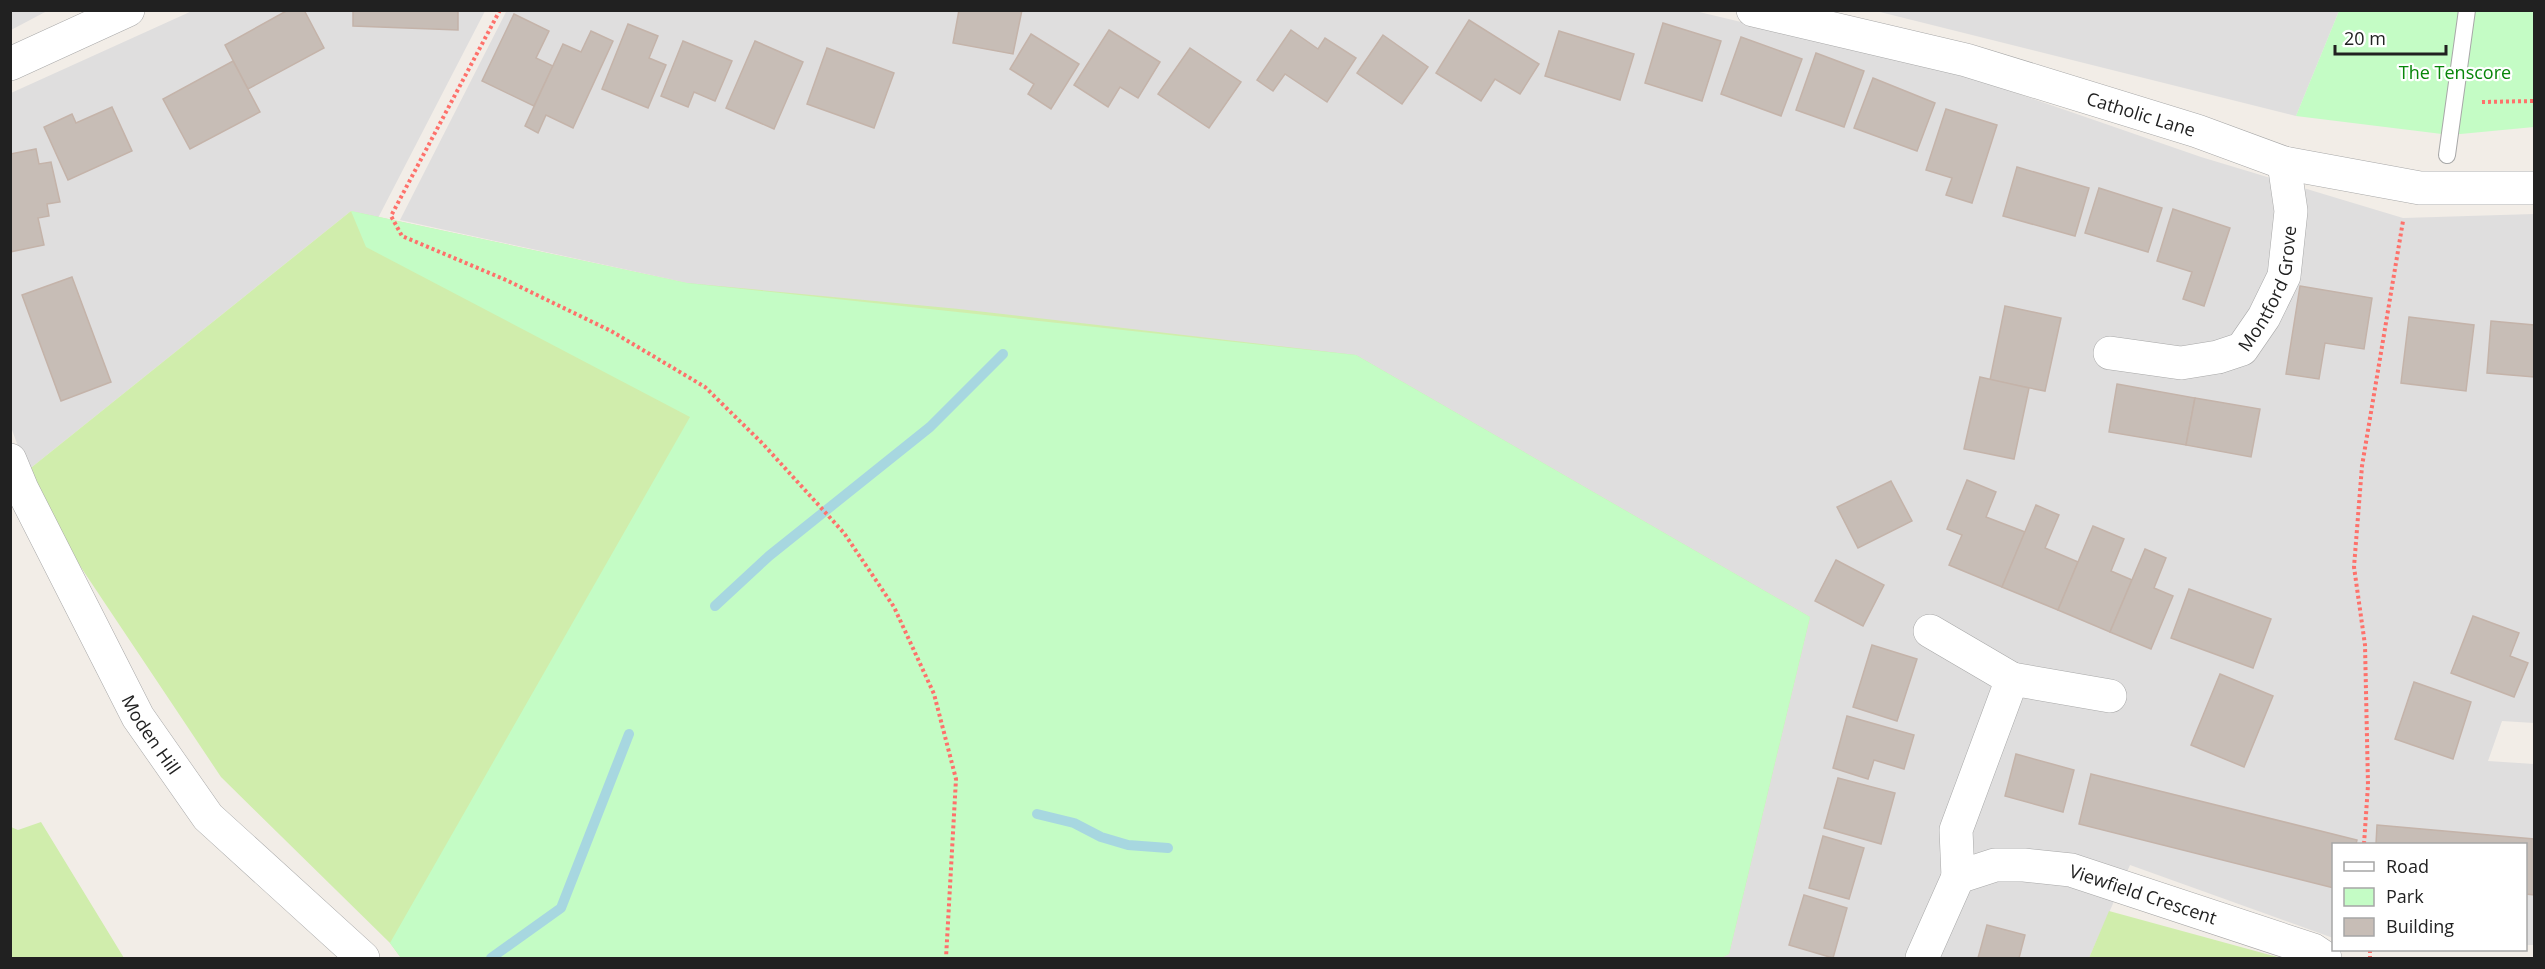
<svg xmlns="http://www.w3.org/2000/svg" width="2545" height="969" font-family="'Open Sans',sans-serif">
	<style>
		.residential { fill: #dfdede }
		.grass { fill: #d0edac }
		.park { fill: #c4fcc5 }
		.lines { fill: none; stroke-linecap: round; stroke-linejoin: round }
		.stream { stroke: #a7d7e0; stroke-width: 10 }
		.building { fill: #c7bdb6; stroke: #c4b3a9; stroke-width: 1.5 }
		.lane-casing { stroke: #a8a8a8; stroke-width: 18 }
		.street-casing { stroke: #a8a8a8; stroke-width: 34 }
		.path { stroke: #fe716b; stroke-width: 4; stroke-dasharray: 3 3; stroke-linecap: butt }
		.lane { stroke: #fff; stroke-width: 16 }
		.street { stroke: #fff; stroke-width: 33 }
		.labels { text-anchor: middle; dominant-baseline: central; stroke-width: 4.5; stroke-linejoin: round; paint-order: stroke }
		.park-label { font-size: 18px; fill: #08860a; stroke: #fff }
		.street-label { font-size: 18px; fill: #212121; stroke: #fff }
	</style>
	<rect width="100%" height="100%" fill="#f2ede7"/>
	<g class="residential">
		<path d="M11,10H47V11L11,30Z"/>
		<path d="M507,10L1695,11L1967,76L2201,157L2403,218L2534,214V723L2502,721L2488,761L2534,764V945H2526V844H2334L2333,938L2130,865L2089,958H1721L1729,954L687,283L400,220Z"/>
		<path d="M192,11H485L378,218L351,211L27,471L11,427V93Z"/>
		<path d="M1876,11H2339L2296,116Z"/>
	</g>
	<g class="grass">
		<path d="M351,211L687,283L959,309L1356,355L1810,617L1729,954L1721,958H401L390,943L221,777L54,527L27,471Z"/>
		<path d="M41,822L124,958H11V827L18,830Z"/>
		<path d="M2109,911L2281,958H2089Z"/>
	</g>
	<g class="park">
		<path d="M2339,11H2534V127L2450,135L2296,116Z"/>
		<path d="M351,211L687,283L1356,355L1810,617L1729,954L1721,958H401L390,943L690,417L366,247Z"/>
	</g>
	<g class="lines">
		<g class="stream">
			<path d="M715,606L769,556L930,427L1003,354"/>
			<path d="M1037,814L1074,823L1101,837L1128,845L1168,848"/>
			<path d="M491,958L561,908L629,734"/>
		</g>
	</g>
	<g class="building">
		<path d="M288,10H304L324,48L248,89L225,45Z"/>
		<path d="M353,10H458V30L353,26Z"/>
		<path d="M959,10H1022L1013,54L953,43Z"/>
		<path d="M514,14L549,31L536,58L553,66L534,106L482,81Z"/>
		<path d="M1469,20L1539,64L1520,94L1495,79L1481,101L1436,73Z"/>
		<path d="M1663,23L1721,41L1702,101L1645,83Z"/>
		<path d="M628,24L658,36L649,58L666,65L648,108L602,89Z"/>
		<path d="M1109,30L1160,62L1138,98L1120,87L1108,107L1074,85Z"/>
		<path d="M1291,30L1318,49L1325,38L1356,58L1327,102L1285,74L1273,91L1257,80Z"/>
		<path d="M591,31L613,41L573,128L546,115L538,133L525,126L563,44L581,52Z"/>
		<path d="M1559,31L1634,54L1620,100L1545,76Z"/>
		<path d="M1031,34L1079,64L1051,109L1028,94L1034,84L1010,69Z"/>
		<path d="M1383,35L1428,67L1402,104L1357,73Z"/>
		<path d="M1741,37L1802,59L1781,116L1721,94Z"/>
		<path d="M683,41L732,61L715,101L694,92L688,107L661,96Z"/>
		<path d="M755,41L803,62L774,129L726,108Z"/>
		<path d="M827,48L894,73L874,128L807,104Z"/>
		<path d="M1190,48L1241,82L1209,128L1158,94Z"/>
		<path d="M1816,53L1864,71L1844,127L1796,110Z"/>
		<path d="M233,61L260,112L190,149L163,99Z"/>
		<path d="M1873,78L1935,103L1917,151L1854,128Z"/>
		<path d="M112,107L132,151L68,180L44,127L72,114L76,123Z"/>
		<path d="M1946,109L1997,125L1972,203L1946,195L1952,178L1926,170Z"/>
		<path d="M36,149L39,164L51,162L60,202L47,204L49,216L38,218L44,245L10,252V154Z"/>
		<path d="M2017,167L2089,188L2075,236L2003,216Z"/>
		<path d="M2099,188L2162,208L2148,252L2085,233Z"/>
		<path d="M2173,209L2230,228L2204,306L2183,299L2192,272L2157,261Z"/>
		<path d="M72,277L111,382L61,401L22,295Z"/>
		<path d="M2300,286L2372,298L2364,349L2325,343L2319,379L2286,374Z"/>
		<path d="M2005,306L2061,318L2045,391L1990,380Z"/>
		<path d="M2409,317L2474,325L2466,391L2401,383Z"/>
		<path d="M2491,321L2534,325V377L2487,373Z"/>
		<path d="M1980,377L2029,388L2014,459L1964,449Z"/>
		<path d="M2117,384L2195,398L2186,445L2109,432Z"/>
		<path d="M2195,398L2260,409L2251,457L2186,445Z"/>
		<path d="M1967,480L1996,492L1986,517L2025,532L2002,587L1949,565L1962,535L1947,529Z"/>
		<path d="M1891,481L1912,521L1858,548L1837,507Z"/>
		<path d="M2036,505L2059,515L2045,548L2078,562L2058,610L2002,587Z"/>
		<path d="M2093,526L2124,539L2111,571L2132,580L2110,632L2058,610Z"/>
		<path d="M2145,549L2166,558L2154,588L2173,596L2151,649L2110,632Z"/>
		<path d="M1836,560L1884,585L1863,626L1815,601Z"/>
		<path d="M2189,589L2271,619L2253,668L2171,638Z"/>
		<path d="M2473,616L2519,633L2510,656L2528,663L2514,697L2451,673Z"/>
		<path d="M1872,645L1917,659L1897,721L1853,707Z"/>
		<path d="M2220,674L2273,696L2244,767L2191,745Z"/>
		<path d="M2414,682L2471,702L2453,759L2395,739Z"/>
		<path d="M1847,716L1914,735L1904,769L1874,760L1868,779L1833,768Z"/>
		<path d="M2016,754L2074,770L2063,812L2005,796Z"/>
		<path d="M2091,774L2357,840L2356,844H2334V888L2079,824Z"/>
		<path d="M1838,778L1895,793L1881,844L1824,828Z"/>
		<path d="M2377,825L2534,839V895L2526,894V844H2376Z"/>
		<path d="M1823,836L1864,848L1849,899L1809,888Z"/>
		<path d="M1804,895L1847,908L1833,958L1789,945Z"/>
		<path d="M1987,925L2025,935L2019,958H1978Z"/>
	</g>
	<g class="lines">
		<g class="lane-casing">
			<path id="lane" d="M2447,155L2467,10"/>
		</g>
		<g class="street-casing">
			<g id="street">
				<path id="s1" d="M1753,10L1966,60L2197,131L2284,163L2420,188H2534"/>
				<path d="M10,64L128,10"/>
				<path id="s2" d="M2110,353L2181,363L2218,357L2242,349L2264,317L2284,276L2291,211L2284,163"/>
				<path id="s3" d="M10,460L22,489L138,717L208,817L363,958"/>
				<path d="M1930,631L2012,679"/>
				<path d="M1958,877L1956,830L2012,679L2110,696"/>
				<path id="s4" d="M1922,958L1958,877L1995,865H2024L2071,870L2313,950L2325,958"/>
			</g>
		</g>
		<g class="path">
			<path d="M500,10L391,216L402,236L506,280L611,331L705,387L763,444L844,533L894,607L934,694L956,779L946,958"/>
			<path d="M2482,102L2534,101"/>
			<path d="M2364,844L2368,785L2365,645L2354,567L2362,466L2403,221"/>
			<path d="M2370,950V958"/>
		</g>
		<use href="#lane" class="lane"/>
		<use href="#street" class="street"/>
	</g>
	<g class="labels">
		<g class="park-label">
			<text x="2455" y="72">The Tenscore</text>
		</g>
		<g class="street-label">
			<text stroke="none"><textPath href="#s1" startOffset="402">Catholic Lane</textPath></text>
			<text stroke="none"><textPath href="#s2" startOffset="202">Montford Grove</textPath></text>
			<text stroke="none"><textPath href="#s3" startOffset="309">Moden Hill</textPath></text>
			<text stroke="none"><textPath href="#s4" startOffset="280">Viewfield Crescent</textPath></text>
		</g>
	</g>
	<rect width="2545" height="969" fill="none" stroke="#212121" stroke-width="24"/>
	<rect x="2332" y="843" width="195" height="108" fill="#ffffff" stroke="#a6a6a6" stroke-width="1.5"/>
	<rect x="2344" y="862" width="30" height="9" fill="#ffffff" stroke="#a6a6a6" stroke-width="1.5"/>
	<text x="2386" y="873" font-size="18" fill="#212121">Road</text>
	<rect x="2344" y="888" width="30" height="18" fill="#c4fcc5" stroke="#a6a6a6" stroke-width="1.5"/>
	<text x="2386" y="903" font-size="18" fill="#212121">Park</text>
	<rect x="2344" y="918" width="30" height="18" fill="#c7bdb6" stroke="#a6a6a6" stroke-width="1.5"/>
	<text x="2386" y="933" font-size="18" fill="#212121">Building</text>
	<path d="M2335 45v9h111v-9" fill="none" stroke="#212121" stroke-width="3"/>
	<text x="2344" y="45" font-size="18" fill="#212121" stroke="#ffffff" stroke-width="4.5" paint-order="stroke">20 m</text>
</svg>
